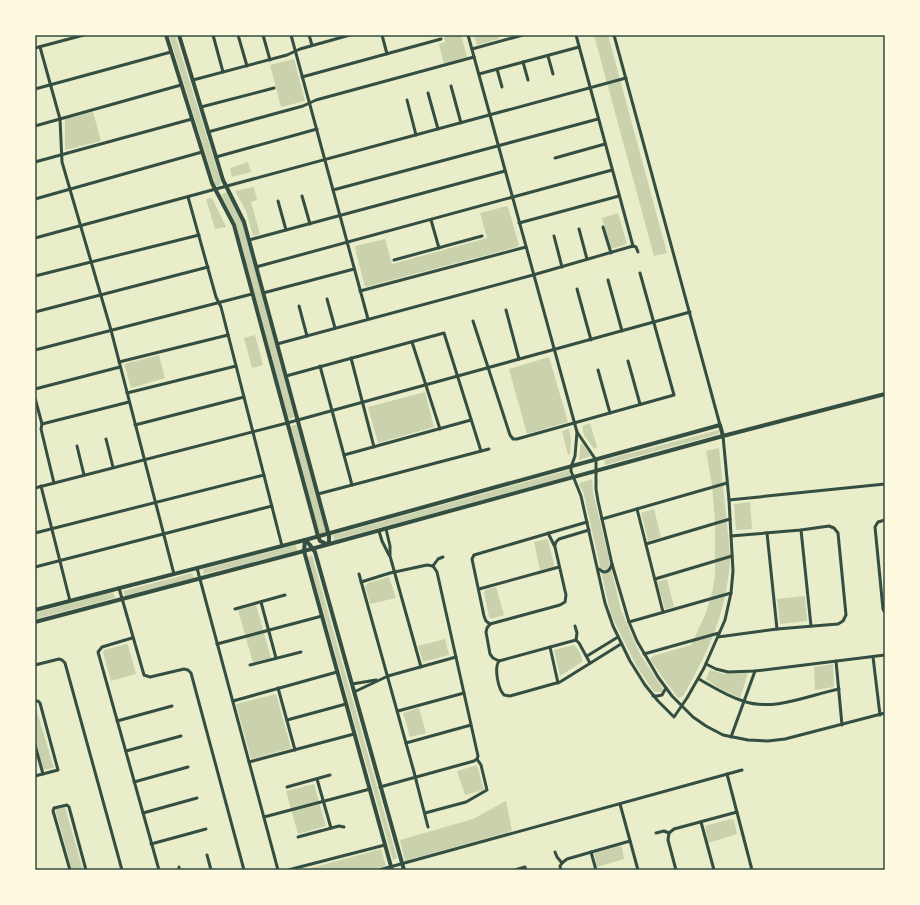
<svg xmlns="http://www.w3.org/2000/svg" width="920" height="905" font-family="Figtree,sans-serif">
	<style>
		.green { fill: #cad2ad }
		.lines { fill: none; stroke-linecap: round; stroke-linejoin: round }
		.minor { stroke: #344e41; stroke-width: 3 }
		.tertiary { stroke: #344e41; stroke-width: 4 }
		.neatline { fill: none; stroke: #344e41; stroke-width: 1.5 }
	</style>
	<rect width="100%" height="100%" fill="#e9edc9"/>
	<g class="green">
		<path d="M169,35H175L221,182L220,185L217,186L215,184Z"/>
		<path d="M444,35H461L467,57L444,64L439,44L445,42Z"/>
		<path d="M474,35H497L499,39L477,45Z"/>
		<path d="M594,35H608L667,253L654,256Z"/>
		<path d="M294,59L305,101L281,107L270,65Z"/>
		<path d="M93,112L101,141L65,150V119Z"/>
		<path d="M248,162L251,172L232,177L230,168Z"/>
		<path d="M254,187L257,200L251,202L260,234L253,236L246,211L235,191Z"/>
		<path d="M227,192L242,221L294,416V417L289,419L288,417L236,224L221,195L224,193Z"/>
		<path d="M212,198L226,227L215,229L206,199Z"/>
		<path d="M507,206L508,207L519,245L517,247L365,287L355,248L356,246L385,239L392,264L487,238L480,213Z"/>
		<path d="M618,213L627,244L611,249L602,218Z"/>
		<path d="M255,335L263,365L252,368L244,338Z"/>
		<path d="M159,355L165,378L131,388L124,364Z"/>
		<path d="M549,357L568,422L527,434L509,369Z"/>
		<path d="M425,392L434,427L378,443L368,407Z"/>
		<path d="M590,423L597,447L594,449L584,435L582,426Z"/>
		<path d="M293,425H297L326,531L325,533L321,534L319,533L291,427Z"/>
		<path d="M569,429L571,440L570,454L568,455L562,431Z"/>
		<path d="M719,430V434L605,465L604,460Z"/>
		<path d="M581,442L591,456L579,460Z"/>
		<path d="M719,448C722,473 724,499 727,524C728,536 730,549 730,561C726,613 709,651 683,696L678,698L663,678L650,659L653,656L691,645L706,613L713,589L715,576V522L712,485L706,451Z"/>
		<path d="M569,470L570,476L334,540L333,535Z"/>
		<path d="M592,479L593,492L621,610L640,654L663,689L662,692H654L637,667L611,615L583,491L579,485L580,483Z"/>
		<path d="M750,502L752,529L736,530L734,504Z"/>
		<path d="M654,509L661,537L648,541L641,513Z"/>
		<path d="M546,539L548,540L554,564L553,567L540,570L534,542Z"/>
		<path d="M296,545L297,551L204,574L203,569Z"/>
		<path d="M312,555L397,858L393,860L308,557Z"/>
		<path d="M192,573L194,578L125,596L123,591Z"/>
		<path d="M389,577L396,598L370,604L365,586L368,583Z"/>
		<path d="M667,579L674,607L665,609L657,582Z"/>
		<path d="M496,587L504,615L491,619L489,617L484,592L487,589Z"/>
		<path d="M113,592L115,598L35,619V613Z"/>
		<path d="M805,596L807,621L780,624L777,599Z"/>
		<path d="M256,605L271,658L253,663L238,610Z"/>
		<path d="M445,639L449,655L423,662L418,646Z"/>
		<path d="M126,644L128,645L136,674L111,681L103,652L104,650Z"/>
		<path d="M574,645C578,648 583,657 582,662L560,676L554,650Z"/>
		<path d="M833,664L834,687L815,690L814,667Z"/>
		<path d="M710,670L724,674L748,673L740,698L719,688L706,679Z"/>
		<path d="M276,694L291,748L251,759L236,704Z"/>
		<path d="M35,705L54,768L43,770L35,739Z"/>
		<path d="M419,708L426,733L410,737L403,713Z"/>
		<path d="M477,765L484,790L465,795L457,771Z"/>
		<path d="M314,784L326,826L298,834L286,791Z"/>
		<path d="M506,801L512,831L405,861L400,840L473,819Z"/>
		<path d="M65,807L83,870H72L55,809Z"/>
		<path d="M730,819L734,820L737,834L708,843L705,826Z"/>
		<path d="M620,846L622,848L624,859L597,867L594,853Z"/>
		<path d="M381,849L386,866L370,870H304Z"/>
	</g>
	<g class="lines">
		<g class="minor">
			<path d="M213,35L223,72"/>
			<path d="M238,35L247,66"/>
			<path d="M263,35L270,60"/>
			<path d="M291,35L368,319"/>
			<path d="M309,35L312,45"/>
			<path d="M382,35L387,54"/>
			<path d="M468,35L577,432L575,456L571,467V471L581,496L605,603L613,626L630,661L645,685L658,701L674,717L687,698L704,668L725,620L731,593L733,571L729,500L723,436"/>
			<path d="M576,35L633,246"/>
			<path d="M614,35L720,425"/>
			<path d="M40,47L60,119L62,162L111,330L174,574"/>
			<path d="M35,48L84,35"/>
			<path d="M472,49L523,35"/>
			<path d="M548,56L553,74"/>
			<path d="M523,62L528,80"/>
			<path d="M497,69L502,87"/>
			<path d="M479,74L579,47"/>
			<path d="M302,77L441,39"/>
			<path d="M193,80L287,55L300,49L350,35"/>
			<path d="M451,86L461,123"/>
			<path d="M35,89L171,52"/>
			<path d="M428,93L438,129"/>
			<path d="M407,100L416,135"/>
			<path d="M201,107L274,88"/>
			<path d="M35,126L181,85"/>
			<path d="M208,132L303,106L316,100L474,57"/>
			<path d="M216,157L317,129"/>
			<path d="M555,158L605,144"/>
			<path d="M35,162L192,119"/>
			<path d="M333,190L598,119"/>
			<path d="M302,196L310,224"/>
			<path d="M188,197L216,297L221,307L282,546"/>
			<path d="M35,199L202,152"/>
			<path d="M278,201L286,230"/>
			<path d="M431,220L439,248"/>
			<path d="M519,223L619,196"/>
			<path d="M603,227L611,253"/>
			<path d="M579,229L587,259"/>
			<path d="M554,236L562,267"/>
			<path d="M35,238L626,78"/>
			<path d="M249,240L505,171"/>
			<path d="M633,246L636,247L638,252"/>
			<path d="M394,260L482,236"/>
			<path d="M256,267L612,170"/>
			<path d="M35,276L199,235"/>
			<path d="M608,280L622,331"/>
			<path d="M577,289L591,340"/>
			<path d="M360,291L526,247"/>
			<path d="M263,293L354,269"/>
			<path d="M327,299L335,328"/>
			<path d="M299,306L307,336"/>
			<path d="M506,310L519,359"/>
			<path d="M35,312L208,267"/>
			<path d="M473,321L510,435L513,439H517L674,395L640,273"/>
			<path d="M412,342L440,429"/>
			<path d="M277,344L533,275L633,246"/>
			<path d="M35,350L252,294"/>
			<path d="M351,358L374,447"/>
			<path d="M628,361L640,404"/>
			<path d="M119,362L228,335"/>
			<path d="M320,366L352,485"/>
			<path d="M598,370L610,413"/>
			<path d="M286,376L444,333L481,451"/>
			<path d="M35,389L120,367"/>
			<path d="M127,393L236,366"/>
			<path d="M35,398L42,424L41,429L54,483"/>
			<path d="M42,424L129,402"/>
			<path d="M135,425L244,397"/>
			<path d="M577,432L596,460V489L598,501L612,564L629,622L637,641L658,677L672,696L693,717L706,726L723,735L748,740L768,741L785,739L885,713"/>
			<path d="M106,439L113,467"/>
			<path d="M77,446L84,475"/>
			<path d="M344,455L471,420"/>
			<path d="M41,486L70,601"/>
			<path d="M35,488L287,423L690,312"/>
			<path d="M318,494L489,449"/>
			<path d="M729,500L885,484"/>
			<path d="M637,509L663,612"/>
			<path d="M602,519L727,483"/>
			<path d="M885,520L878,522L875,527L883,609L885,613"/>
			<path d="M386,529L390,546V556L421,667"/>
			<path d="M801,530L811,626"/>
			<path d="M379,531L382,541L389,555"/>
			<path d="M35,533L264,475"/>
			<path d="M767,533L777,629"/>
			<path d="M646,544L730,519"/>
			<path d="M555,545L556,542L559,539L589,530"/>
			<path d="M433,566L438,559L443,557"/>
			<path d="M35,567L272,506"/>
			<path d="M197,568L278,870"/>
			<path d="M599,569C605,575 610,571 612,564"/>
			<path d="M359,574L414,772L428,827"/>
			<path d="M655,579L732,556"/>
			<path d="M361,582L390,573L427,565L433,566"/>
			<path d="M119,588L144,675L150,677L184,669L188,670L191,673L244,870"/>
			<path d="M479,589L559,567"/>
			<path d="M261,602L276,658"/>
			<path d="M235,609L285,595"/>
			<path d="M629,622L731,593"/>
			<path d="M490,624L486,621L484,616L472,559L474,555L587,522"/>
			<path d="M490,624L560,605L565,602L566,595L555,547L548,533"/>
			<path d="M490,624L487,628L486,632L490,654L493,658L499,661"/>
			<path d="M575,626L577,633L576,640"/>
			<path d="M718,637L777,629L838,624L843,621L846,615L838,533L834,528L829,526L801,530L731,536"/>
			<path d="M132,638L102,647L98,652L159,870"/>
			<path d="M576,640L579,643L590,663"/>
			<path d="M217,644L322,616"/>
			<path d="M550,647L558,683"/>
			<path d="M644,654L719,633"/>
			<path d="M587,656L618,637"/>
			<path d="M873,657L880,715"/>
			<path d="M499,661C494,668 498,689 504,695L510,696L560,682L621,644"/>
			<path d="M499,661L576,640"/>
			<path d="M836,661L842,725"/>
			<path d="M706,664L716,669L728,672L755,671L885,655"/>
			<path d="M35,665L59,659L62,660L65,663L122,870"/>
			<path d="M250,665L301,652"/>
			<path d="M699,679C713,687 727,696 743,701C774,712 809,695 839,689"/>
			<path d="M352,684L376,680"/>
			<path d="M278,688L295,750"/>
			<path d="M354,692L388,676L456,657"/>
			<path d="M653,696H657L662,695L666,688"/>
			<path d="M35,701H38L40,703L58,770L35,776"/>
			<path d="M233,701L337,672"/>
			<path d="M398,711L464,693"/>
			<path d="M287,720L346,704"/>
			<path d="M117,721L172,706"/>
			<path d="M731,737L755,671"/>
			<path d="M406,743L471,725"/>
			<path d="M35,745L43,774"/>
			<path d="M126,751L181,736"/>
			<path d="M249,762L354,734"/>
			<path d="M727,774L752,870"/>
			<path d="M317,779L331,828"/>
			<path d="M134,782L188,767"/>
			<path d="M287,787L330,775"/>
			<path d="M380,787L474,761L477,759"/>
			<path d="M620,804L638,870"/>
			<path d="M143,813L197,798"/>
			<path d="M425,813L466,802L487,790L481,765L477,759L478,756L437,572L433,566"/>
			<path d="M264,817L370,789"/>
			<path d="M701,822L714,870"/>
			<path d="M656,833L664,831L669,833"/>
			<path d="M669,833L674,829L737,812"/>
			<path d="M669,833L668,840L676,870"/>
			<path d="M298,837L339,826L344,827"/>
			<path d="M151,844L206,829"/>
			<path d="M555,852L557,857L562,863"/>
			<path d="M591,852L596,870"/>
			<path d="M207,855L211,870"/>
			<path d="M562,863L567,859L630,841"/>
			<path d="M179,867V870"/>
			<path d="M70,870L53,811L54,808L67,805L69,807L86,870"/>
			<path d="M288,870L385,845"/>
			<path d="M379,870L742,770"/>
			<path d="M515,870L525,867L526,870"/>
			<path d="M561,870L560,866L562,863"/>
		</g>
		<g class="tertiary">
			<path d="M166,35L212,183L234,225L318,536L320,541L327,544"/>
			<path d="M179,35L223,180L244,222L329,536V544"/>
			<path d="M305,540L310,545L315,552L404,870"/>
			<path d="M305,540L304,551L392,870"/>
			<path d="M35,610L305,540L720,425L723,436"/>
			<path d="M35,622L304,551L723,436L885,394"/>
		</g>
	</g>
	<rect width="920" height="905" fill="none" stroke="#fefae0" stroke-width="72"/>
	<rect x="36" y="36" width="848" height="833" class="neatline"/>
</svg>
